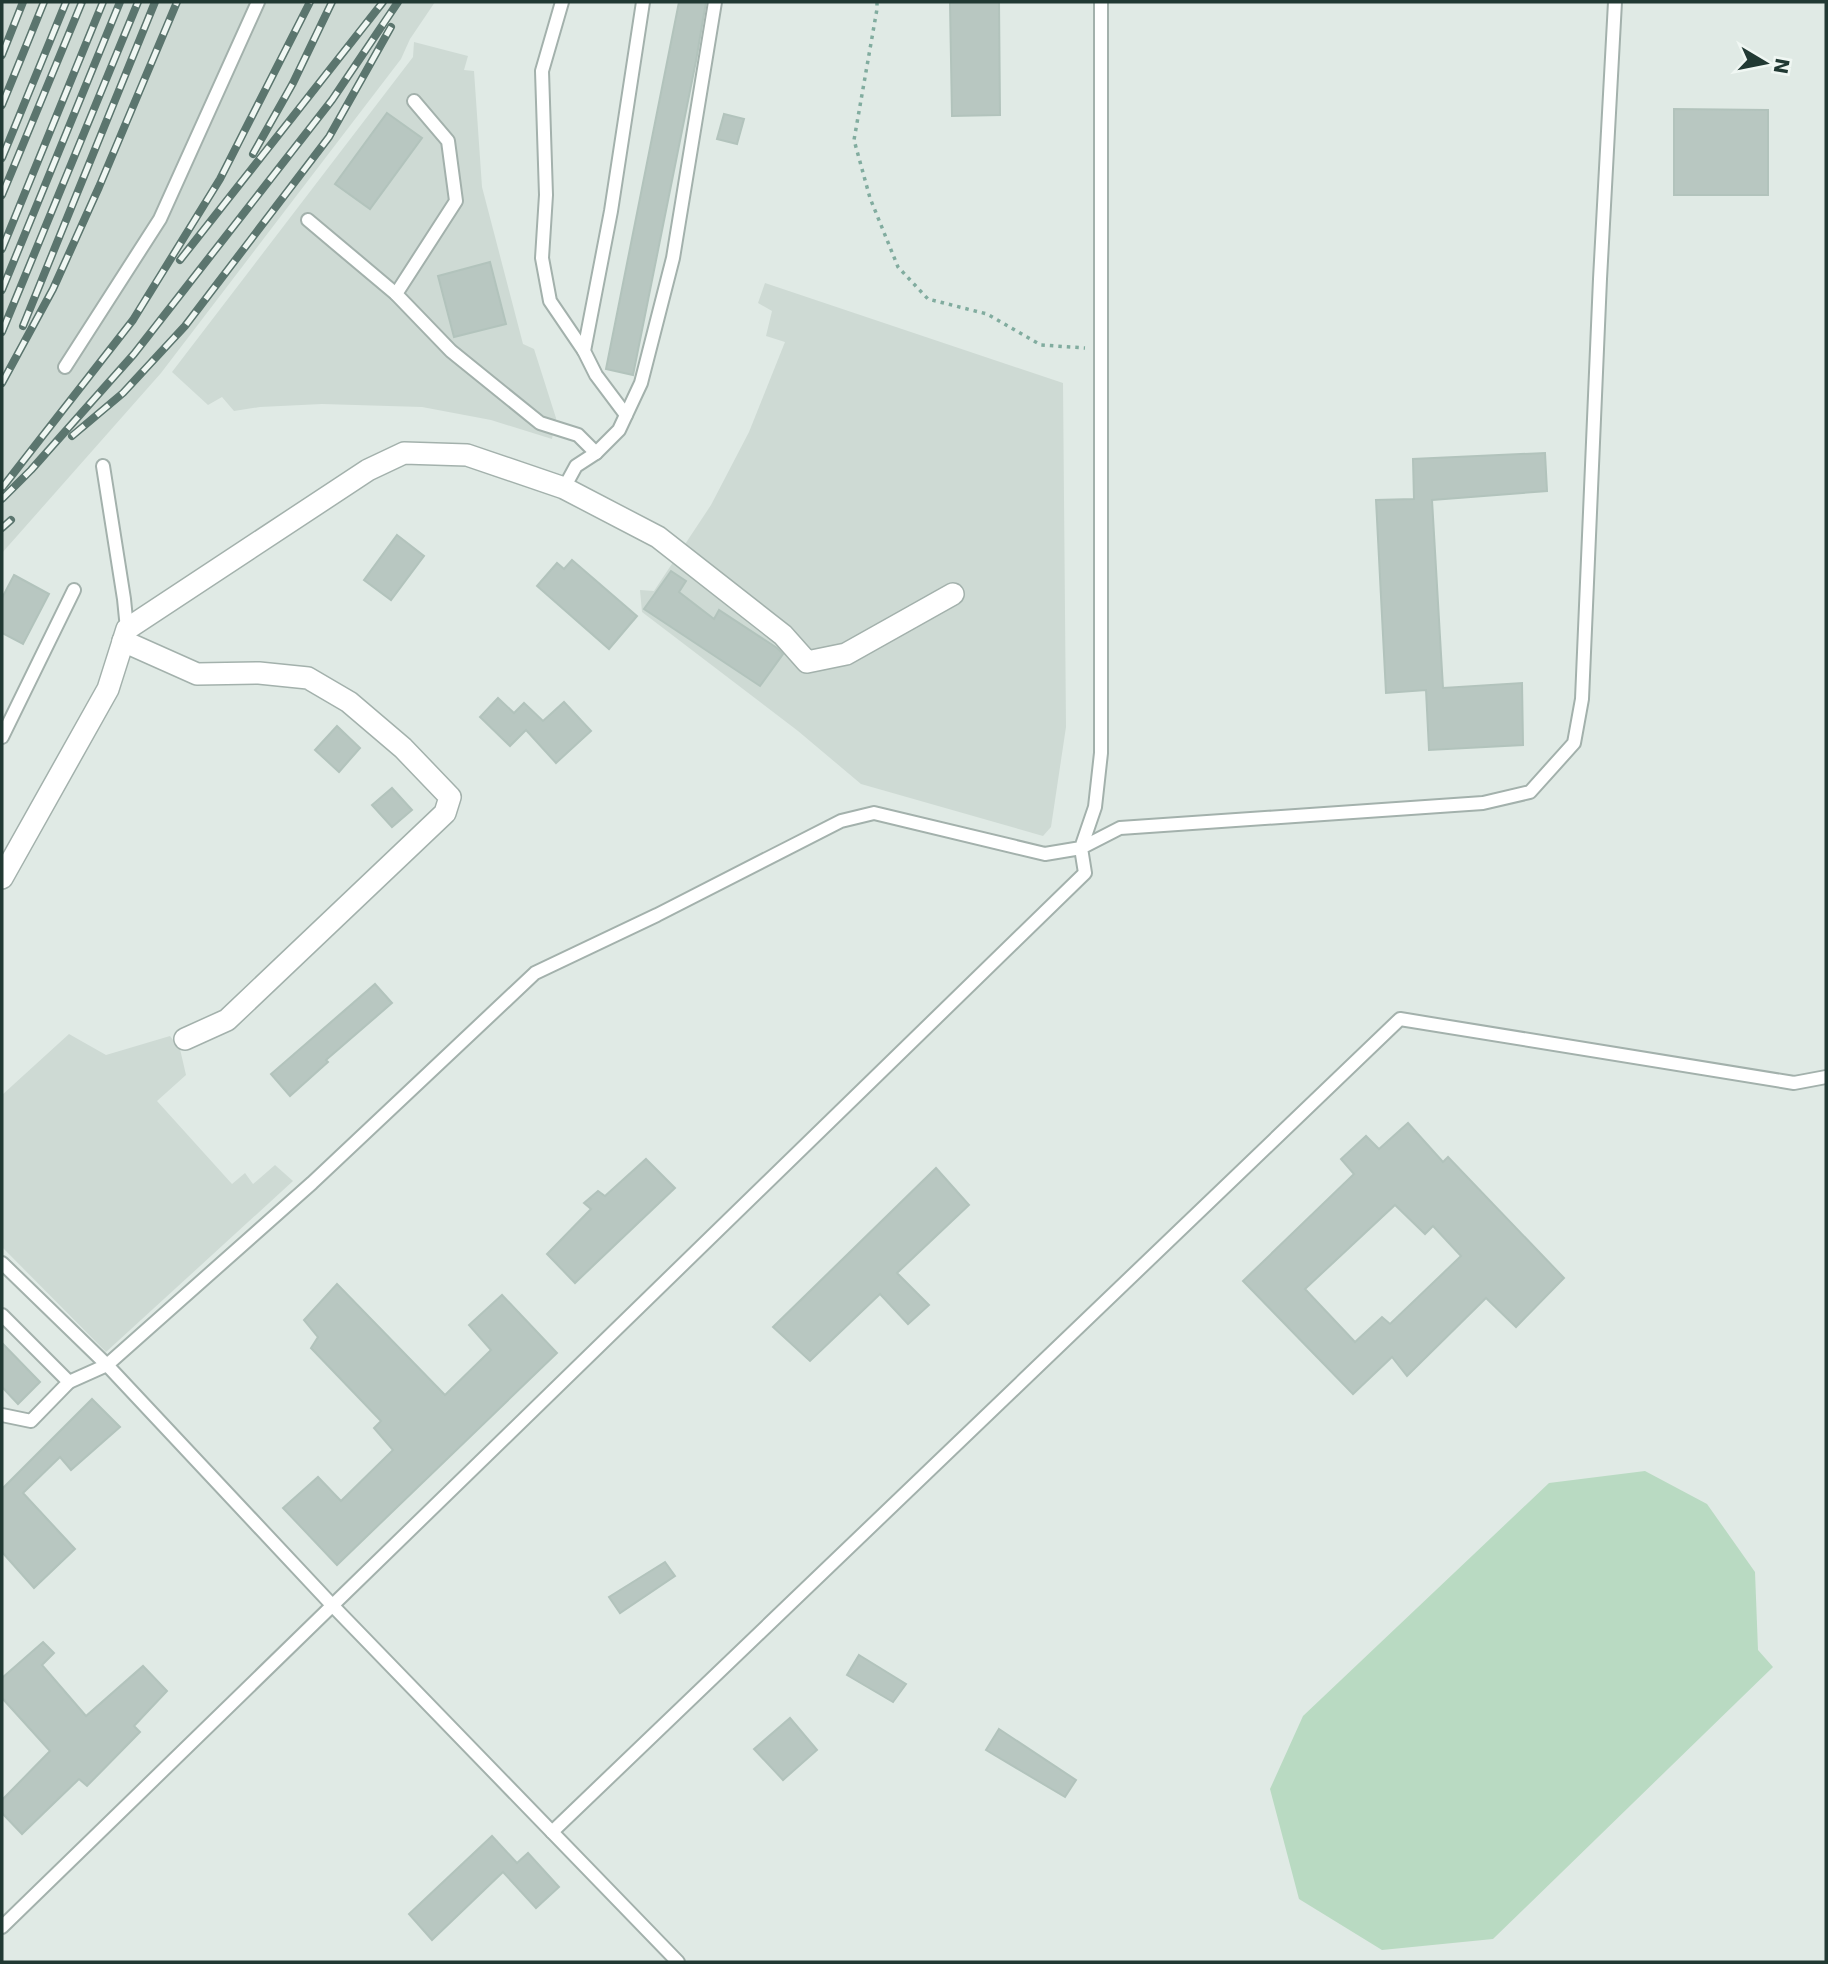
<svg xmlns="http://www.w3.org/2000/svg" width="1828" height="1964" font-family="'DejaVu Sans',sans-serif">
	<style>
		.built { fill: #cedad4 }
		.green { fill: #b9dac2 }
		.building { fill: #b8c7c1; stroke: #b2c3bc; stroke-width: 2; fill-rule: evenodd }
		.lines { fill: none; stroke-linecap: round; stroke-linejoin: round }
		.service-casing { stroke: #a3b1ac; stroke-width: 16 }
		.minor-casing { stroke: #a3b1ac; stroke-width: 24 }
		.path { stroke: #81ac9f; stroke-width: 3.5; stroke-dasharray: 3.5 5; stroke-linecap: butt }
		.service { stroke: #fff; stroke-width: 12 }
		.minor { stroke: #fff; stroke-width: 21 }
		.rail-casing { stroke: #5b756e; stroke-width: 8 }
		.rail { stroke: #f0f7f3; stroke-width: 5; stroke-dasharray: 16; stroke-linecap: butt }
	</style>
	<rect width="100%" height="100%" fill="#e0eae5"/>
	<g class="built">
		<path d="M2,2H435L410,39L401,59L161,373L2,553Z"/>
		<path d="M414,42L468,56L464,70L474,71L482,187L523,344L534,349L556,418L552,439L491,420L422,407L322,404L260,407L234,411L222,397L208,405L172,372L413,57Z"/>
		<path d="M765,283L1063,383L1066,727L1051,827L1043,836L861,784L798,731L642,612L640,590L654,591L711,505L749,432L785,342L766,336L772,311L758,303Z"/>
		<path d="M69,1034L106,1055L170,1036L180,1049L186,1075L157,1101L232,1184L245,1173L253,1184L275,1165L293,1181L106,1352L2,1247V1095Z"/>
	</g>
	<path class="green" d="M1645,1471L1707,1504L1755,1572L1758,1650L1773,1667L1493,1939L1382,1950L1299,1899L1270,1789L1303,1716L1549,1483Z"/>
	<g class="building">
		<path d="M679,2H706L696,61L633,375L606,369Z"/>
		<path d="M950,2H999L1000,115L952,116Z"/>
		<path d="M1674,109L1768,110V195H1674Z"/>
		<path d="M387,113L422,138L370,209L335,184Z"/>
		<path d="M724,114L744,119L737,144L717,139Z"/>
		<path d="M490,262L506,324L454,337L438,276Z"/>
		<path d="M1545,453L1547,491L1432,500L1443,688L1522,683L1523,745L1429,750L1426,690L1386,693L1376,500L1414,499L1413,459Z"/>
		<path d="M397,535L424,556L391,600L364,580Z"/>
		<path d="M572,560L637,616L609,649L537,586L557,563L564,569Z"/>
		<path d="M671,571L686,581L679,592L714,619L719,610L777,648L783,654L760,686L644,609Z"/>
		<path d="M14,575L49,594L23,644L2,633V598Z"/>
		<path d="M498,698L514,713L524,703L543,721L564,702L591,731L556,763L526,730L510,746L480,717Z"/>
		<path d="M337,726L360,748L339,772L315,750Z"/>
		<path d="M392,788L412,810L392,827L372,805Z"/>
		<path d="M375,984L392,1003L326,1060L328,1062L290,1096L271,1074Z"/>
		<path d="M1408,1123L1443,1162L1448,1157L1564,1278L1516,1327L1486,1298L1407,1376L1392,1357L1353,1394L1243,1281L1354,1174L1341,1159L1366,1136L1379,1149ZM1395,1205L1425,1234L1433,1226L1461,1256L1390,1324L1382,1317L1355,1342L1305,1289Z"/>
		<path d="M646,1159L675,1188L575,1283L547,1254L591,1209L584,1203L598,1191L605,1196Z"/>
		<path d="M936,1168L969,1205L897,1273L929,1305L908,1324L880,1294L810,1361L773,1327Z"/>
		<path d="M337,1284L445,1395L491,1350L469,1325L502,1295L557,1353L337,1565L283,1508L318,1477L341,1501L393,1450L374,1428L381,1421L311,1348L318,1337L304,1320Z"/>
		<path d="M2,1343L40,1382L18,1404L2,1387Z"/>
		<path d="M92,1399L120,1427L71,1470L60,1457L23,1493L75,1549L34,1588L2,1552V1489Z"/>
		<path d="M665,1562L675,1576L620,1613L609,1597Z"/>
		<path d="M43,1642L54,1653L42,1665L86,1716L143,1666L167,1691L134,1726L140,1732L87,1786L79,1779L22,1834L2,1813V1800L50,1751L2,1698V1678Z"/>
		<path d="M859,1655L906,1684L893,1702L847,1675Z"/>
		<path d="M790,1718L817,1750L783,1780L754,1749Z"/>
		<path d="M999,1729L1076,1780L1065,1797L986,1750Z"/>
		<path d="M492,1836L517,1863L528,1853L559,1887L536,1908L503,1872L432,1940L409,1914Z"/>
	</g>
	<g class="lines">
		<g class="service-casing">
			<g id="service">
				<path d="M562,2L542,71L546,195L542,258L550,301L584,351"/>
				<path d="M414,101L448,141L456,201L396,294L451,351L540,423L578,435L596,453"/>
				<path d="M308,220L396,294"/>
				<path d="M65,367L160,219L258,2"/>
				<path d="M626,415L596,375L584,351L611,211L643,2"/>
				<path d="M103,466L124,599L127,629"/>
				<path d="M564,488L576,466L596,453L619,430L641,383L673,258L715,2"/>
				<path d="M2,737L74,590"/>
				<path d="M2,1263L107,1365L69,1382"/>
				<path d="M2,1315L69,1382L31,1421L2,1415"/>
				<path d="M552,1832L1400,1019L1794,1083L1826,1077"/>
				<path d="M2,1927L1085,873L1081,848L1120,828L1483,803L1530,792L1574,743L1582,699L1600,279L1615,2"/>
				<path d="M678,1962L332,1605L107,1365L312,1183L535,973L657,915L841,821L874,813L1045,854L1081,848L1095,807L1101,753V2"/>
			</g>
		</g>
		<g class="minor-casing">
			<g id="minor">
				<path d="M123,641L197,674L259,673L308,678L349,702L403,748L450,797L445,813L227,1020L185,1039"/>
				<path d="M2,878L108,689L127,629L368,470L404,453L467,455L564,488L658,537L783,635L807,662L846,654L953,594"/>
			</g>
		</g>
		<path class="path" d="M877,2V9L854,140L870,198L898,267L928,299L987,314L1041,345L1085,348"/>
		<use href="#service" class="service"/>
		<use href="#minor" class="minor"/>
		<g class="rail-casing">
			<g id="rail">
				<path d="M2,55L23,2"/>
				<path d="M2,105L44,2"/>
				<path d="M253,154L293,83L332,2"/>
				<path d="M2,158L66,2"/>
				<path d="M2,195L82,2"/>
				<path d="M2,249L103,2"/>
				<path d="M180,260L383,2"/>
				<path d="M2,290L120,2"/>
				<path d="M23,326L155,2"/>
				<path d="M2,332L138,2"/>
				<path d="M2,383L53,289L99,187L177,2"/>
				<path d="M72,436L123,393L185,326L329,137L391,27"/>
				<path d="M2,488L133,320L220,179L310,2"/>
				<path d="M2,499L31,470L134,354L332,100L398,2"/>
				<path d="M2,528L11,520"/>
			</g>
		</g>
		<use href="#rail" class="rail"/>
	</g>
	<rect width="1828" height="1964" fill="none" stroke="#213933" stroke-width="7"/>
	<g transform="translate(1765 63) rotate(100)" stroke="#f0f7f3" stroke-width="5" paint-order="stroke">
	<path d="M0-5L12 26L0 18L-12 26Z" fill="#213933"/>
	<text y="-10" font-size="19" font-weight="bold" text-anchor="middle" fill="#213933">N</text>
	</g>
</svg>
